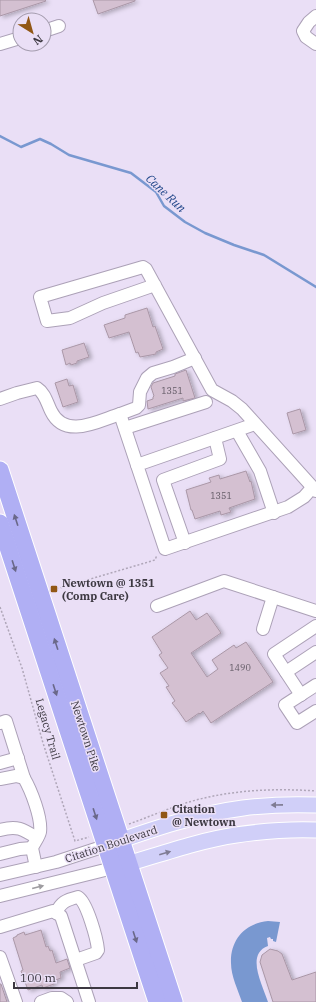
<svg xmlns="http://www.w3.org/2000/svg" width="316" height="1002" font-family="'IBM Plex Serif',serif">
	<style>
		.water { fill: #7998d0 }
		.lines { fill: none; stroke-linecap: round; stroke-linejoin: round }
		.stream { stroke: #7998d0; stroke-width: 2.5 }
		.building { fill: #d4c0d1; stroke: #aa97a7; filter: url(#shadow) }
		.minor-casing { stroke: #aca1b7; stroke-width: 14 }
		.major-casing { stroke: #fff; stroke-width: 17 }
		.highway-casing { stroke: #fff; stroke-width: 19 }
		.path { stroke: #afa6b8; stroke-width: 1.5; stroke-dasharray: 2 2; stroke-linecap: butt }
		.minor { stroke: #fff; stroke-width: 12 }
		.major { stroke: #d0cff8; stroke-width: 15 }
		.highway { stroke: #b0aff4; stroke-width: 17 }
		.oneway { fill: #6a6889 }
		.oneway2 { fill: #7f7c93 }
		.oneway3 { fill: #9e9ca0 }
		.poi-dot { fill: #915715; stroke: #eadff6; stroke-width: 1.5 }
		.labels { text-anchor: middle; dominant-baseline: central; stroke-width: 3; stroke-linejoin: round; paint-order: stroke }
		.number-label { font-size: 9px; fill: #625a65 }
		.poi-label { font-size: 11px; font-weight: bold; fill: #3c3841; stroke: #eadff6; text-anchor: start }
		.street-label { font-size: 11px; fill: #3c3841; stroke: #eadff6 }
		.water-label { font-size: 12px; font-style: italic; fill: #22478a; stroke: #eadff6 }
	</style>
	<defs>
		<filter id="shadow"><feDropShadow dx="3" dy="1.5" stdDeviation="2" flood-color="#0004"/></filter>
	</defs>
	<rect width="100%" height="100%" fill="#eadff6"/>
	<path class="water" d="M268,921L280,922L276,942L273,941V939H271L270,937L267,938L268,946C245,954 263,986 268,1002H242C238,990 231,976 231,963C230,940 245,923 268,921Z"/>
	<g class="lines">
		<path class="stream" d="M0,136L21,147L40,139L51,144L69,155L131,173L156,192L164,206L185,222L205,233L234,245L264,255L316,287"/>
	</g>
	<g class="building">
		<path d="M0,0H45L46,1L0,16Z"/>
		<path d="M93,0H135V1L98,14Z"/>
		<path d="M147,308L153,327L155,326L163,349L156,352V354L140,357L138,352L136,353L129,332L109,338L104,325L125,318V315Z"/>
		<path d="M84,343L89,357L77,361V363L71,365L70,363L66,365L62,350Z"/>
		<path d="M186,370L195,398L183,401V398L148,409L147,401L153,399V397L154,396L151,387L153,383L175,376V374Z"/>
		<path d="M67,379L69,386L73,385L78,402L63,407L55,383Z"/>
		<path d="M300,409L306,430L293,434L287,413Z"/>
		<path d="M246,471L250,482L251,481L255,499L229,508L231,512L221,515L220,511L195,519L192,510H191L186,490L211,482L209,478L219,475L220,479Z"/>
		<path d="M190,611L196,620L207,613L221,633L191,653L207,677L218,669L212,660L234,645L236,648L246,642L273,682L211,723L203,711L200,714L199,713L186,722L177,709L172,703L175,701L166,687L169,686L160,673L168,668L159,655L162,653L152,637Z"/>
		<path d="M41,930L46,947L48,946L50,951L52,950L56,963L67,959L70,968L60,972L61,978L53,981L54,984L43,988L42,985L28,990L21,971L23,970L13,938L17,936V935L24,932L25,935Z"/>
		<path d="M270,949L278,951L282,954L292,980L316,972V1002H273L260,962L262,955Z"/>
		<path d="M0,984H1L7,1002H0Z"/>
	</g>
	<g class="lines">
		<g class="minor-casing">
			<g id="minor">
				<path d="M316,16L309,22L303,31L306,37L316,44"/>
				<path d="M44,31L59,26"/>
				<path d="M0,44L20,38"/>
				<path d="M155,285L103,303L70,318L47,321L40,297L143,267L146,269L212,390L232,401L242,409L316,491"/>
				<path d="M0,399L17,393L37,388C45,393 47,403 51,411C65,440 98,421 120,414L137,465"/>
				<path d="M120,414L136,408L139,405L140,392L147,378L153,373L173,367L195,358"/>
				<path d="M255,424L137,465L165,549L288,507L304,497L312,488"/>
				<path d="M125,428L206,402"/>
				<path d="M237,431L260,471L274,513"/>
				<path d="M185,543L163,480L220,459L215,438"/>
				<path d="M157,606L224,581L316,611"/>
				<path d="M263,629L273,597"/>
				<path d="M286,672L316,652"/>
				<path d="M316,685L285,705L297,723L316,711"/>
				<path d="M301,695L274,654L316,626"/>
				<path d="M0,723L6,721L24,778"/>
				<path d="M0,763L18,758"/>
				<path d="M0,779L16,776L24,778C31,790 42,818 40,832C39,837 34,843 32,848L36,867"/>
				<path d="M0,830C17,825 23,829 37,838"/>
				<path d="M0,854L20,849L32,848"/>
				<path d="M0,875L56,862L105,846"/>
				<path d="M0,896L113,868"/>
				<path d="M56,913C61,902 66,900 78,897C87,902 97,939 98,950L96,953L76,960"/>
				<path d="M0,927L53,911L61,916L89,1002"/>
				<path d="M0,957L16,1002"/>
				<path d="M41,1002L52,998H61L67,1002"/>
			</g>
		</g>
		<g class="major-casing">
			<g id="major">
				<path d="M110,844C153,829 197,814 243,808C267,805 291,804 316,805"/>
				<path d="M117,867C156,856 196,841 236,835C263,831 289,829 316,830"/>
			</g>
		</g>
		<g class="highway-casing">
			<g id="highway">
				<path d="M0,470L174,1002"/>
				<path d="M0,523L157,1002"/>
			</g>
		</g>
		<g class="path">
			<path d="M53,590L155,560L157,555"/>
			<path d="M0,607L22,668L43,743L75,841L89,837"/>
			<path d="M129,824C149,817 169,808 189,802C230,790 273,788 316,791"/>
		</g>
		<use href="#minor" class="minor"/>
		<use href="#major" class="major"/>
		<use href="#highway" class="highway"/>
	</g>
	<defs><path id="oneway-solid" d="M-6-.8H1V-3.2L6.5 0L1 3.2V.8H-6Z"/></defs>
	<g class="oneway">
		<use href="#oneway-solid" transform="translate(16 520) rotate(-108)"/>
		<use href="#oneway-solid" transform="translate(14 566) rotate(72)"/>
		<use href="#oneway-solid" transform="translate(56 644) rotate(-108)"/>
		<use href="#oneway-solid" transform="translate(55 690) rotate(72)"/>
		<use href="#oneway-solid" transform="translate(95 814) rotate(72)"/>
		<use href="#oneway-solid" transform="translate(135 937) rotate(72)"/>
	</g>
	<g class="oneway2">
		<use href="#oneway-solid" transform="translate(277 805) rotate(179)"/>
		<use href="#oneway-solid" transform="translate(165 853) rotate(-16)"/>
	</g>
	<use class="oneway3" href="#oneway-solid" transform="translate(38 887) rotate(-14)"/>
	<g class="poi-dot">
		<rect x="50" y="585" width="8" height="8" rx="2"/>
		<rect x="160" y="811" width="8" height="8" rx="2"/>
	</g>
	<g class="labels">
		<g class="number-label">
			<text x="172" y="390">1351</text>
			<text x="221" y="495">1351</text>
			<text x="240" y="667">1490</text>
		</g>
		<g class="poi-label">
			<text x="62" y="583">Newtown @ 1351<tspan x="62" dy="13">(Comp Care)</tspan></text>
			<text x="172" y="809">Citation<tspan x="172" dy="13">@ Newtown</tspan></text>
		</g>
		<g class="street-label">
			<text transform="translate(48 729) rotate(74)">Legacy Trail</text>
			<text transform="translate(86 736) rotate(72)">Newtown Pike</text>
			<text transform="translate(111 844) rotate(-18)">Citation Boulevard</text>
		</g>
		<g class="water-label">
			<text transform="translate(166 193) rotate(43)">Cane Run</text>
		</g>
	</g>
	<g transform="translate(32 32) rotate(143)"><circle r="19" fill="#eadff6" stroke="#a49cae"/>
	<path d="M0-3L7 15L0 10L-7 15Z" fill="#915715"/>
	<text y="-6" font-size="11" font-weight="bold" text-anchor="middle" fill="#3c3841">N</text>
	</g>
	<path d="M14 982v6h123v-6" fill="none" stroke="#3c3841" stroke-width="2"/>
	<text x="20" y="982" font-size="12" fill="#3c3841" stroke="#eadff6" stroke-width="3" paint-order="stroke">100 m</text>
</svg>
